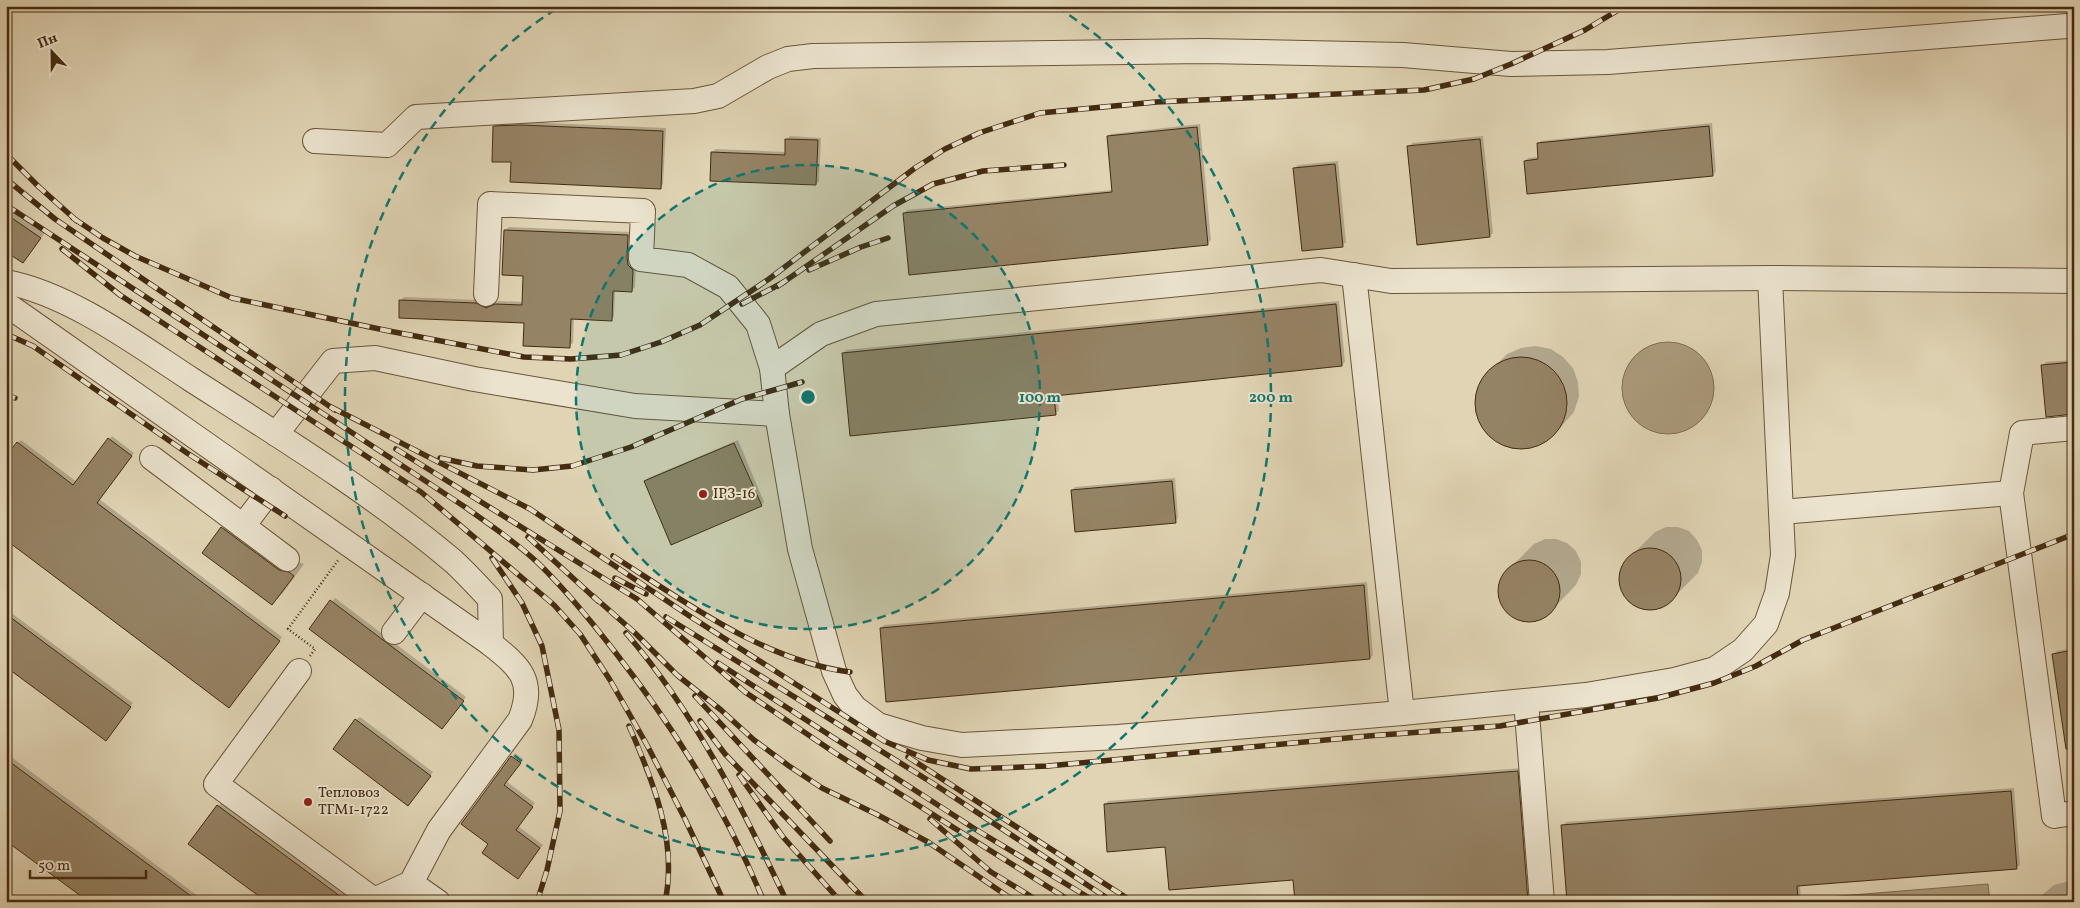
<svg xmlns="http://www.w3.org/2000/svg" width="2080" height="908" font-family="Vollkorn,serif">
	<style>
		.water { fill: #ab9b7c; stroke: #826e51 }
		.shadow { fill: #0003 }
		.building { fill: #958365; stroke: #442b10 }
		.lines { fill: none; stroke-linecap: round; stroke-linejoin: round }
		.minor-casing { stroke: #6b5539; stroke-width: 26 }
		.path { stroke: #442b10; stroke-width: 2.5; stroke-dasharray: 1 2.5; stroke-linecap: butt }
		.minor { stroke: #ebe3ce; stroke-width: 24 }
		.rail-casing { stroke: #442b10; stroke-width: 5.5 }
		.rail { stroke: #ebe3ce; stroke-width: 4; stroke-dasharray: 11; stroke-linecap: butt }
		.ring { fill: none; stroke: #0f766e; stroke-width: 2.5; stroke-dasharray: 9 6 }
		.poi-dot { fill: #8f2418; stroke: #ebe3ce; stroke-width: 2 }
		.labels { text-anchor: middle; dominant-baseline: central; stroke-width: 4; stroke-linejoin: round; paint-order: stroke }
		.poi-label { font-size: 15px; fill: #442b10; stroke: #ebe3ce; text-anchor: start }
		.centre { fill: #0f766e; stroke: #ebe3ce; stroke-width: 2.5 }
		.ring-label { font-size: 15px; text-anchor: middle; font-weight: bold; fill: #0f766e; stroke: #ebe3ce; stroke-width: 4; stroke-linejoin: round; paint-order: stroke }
	</style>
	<rect width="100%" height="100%" fill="#e0d4b4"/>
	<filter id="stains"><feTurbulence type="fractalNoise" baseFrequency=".004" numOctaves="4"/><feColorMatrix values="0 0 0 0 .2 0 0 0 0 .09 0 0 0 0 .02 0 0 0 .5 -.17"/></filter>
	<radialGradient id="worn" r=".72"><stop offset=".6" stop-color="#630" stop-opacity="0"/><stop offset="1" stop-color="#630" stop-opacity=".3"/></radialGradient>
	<g class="water">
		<circle cx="1668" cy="388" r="46"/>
		<path d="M1988,884L1990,902H1828L1827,897Z"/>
	</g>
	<g class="shadow">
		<path d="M525,122L666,128L663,184L660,187L512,161L494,127L497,124Z"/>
		<path d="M1712,123L1716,171L1713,175L1528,193L1525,161L1528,158L1539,157L1538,144L1541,141Z"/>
		<path d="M1200,124L1211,240L1208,243L904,214L907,210L1113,190L1108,137L1111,134Z"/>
		<path d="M790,136L821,138L819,181L816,184L712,152L716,149L786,152L787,139Z"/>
		<path d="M1483,136L1493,233L1489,236L1409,147L1412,143Z"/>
		<path d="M1338,161L1346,242L1343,245L1295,168L1298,165Z"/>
		<path d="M6,202L47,230L23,262L6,250Z"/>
		<path d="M509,227L631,232L636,266L635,287L631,291L615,290L614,316L611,320L574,318L573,343L569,346L525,322L401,300L404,297L480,300L490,305L499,301L524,302L525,274L505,230Z"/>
		<path d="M1339,301L1345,362L1342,365L1057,394L1059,410L1055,414L843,354L846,350Z"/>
		<path d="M1536,346L1551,349L1563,357L1573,368L1578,382L1579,397L1574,412L1553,436L1541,444L1526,449L1511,448L1498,442L1486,432L1479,419L1476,405L1478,390L1485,376L1507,354L1521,348Z"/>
		<path d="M2074,360V413L2043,366L2046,362Z"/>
		<path d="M112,436L134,453L99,499L282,637L233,703L18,443L21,440L77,482Z"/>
		<path d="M738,440L764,502L761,505L645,482L648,478Z"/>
		<path d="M1175,478L1178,518L1175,522L1072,491L1075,487Z"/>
		<path d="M233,517L290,559L304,564L283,593L272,604L203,552Z"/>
		<path d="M1666,527H1678L1689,531L1697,540L1702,550V562L1698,573L1667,604L1656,609H1645L1634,605L1625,596L1621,586L1620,574L1625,563L1633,554L1655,532Z"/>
		<path d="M1545,539H1556L1567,543L1576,551L1581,562V574L1576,585L1546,616L1535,621H1523L1512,616L1504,608L1499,598V586L1503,575L1534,544Z"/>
		<path d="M1367,582L1373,655L1370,658L881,628L884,625Z"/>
		<path d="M335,598L466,697L446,724L310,628Z"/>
		<path d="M6,609L133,703L109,736L6,665Z"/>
		<path d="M2074,612V636L2071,615Z"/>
		<path d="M2074,648V791L2054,654L2057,651Z"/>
		<path d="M360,717L433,772L411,801L356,720Z"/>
		<path d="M6,753L206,902H91L6,839Z"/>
		<path d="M515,753L523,759L506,781L535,803L518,826L543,845L521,874L490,844L462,824Z"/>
		<path d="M1521,768L1532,902H1296L1295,879L1167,846L1105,805L1108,801Z"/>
		<path d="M2014,788L2020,865L2016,868L1800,884L1801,902H1568L1563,826L1566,822Z"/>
		<path d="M221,803L355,902H269L190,843Z"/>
		<path d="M2066,882L2074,884V902H2034L2054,885Z"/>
	</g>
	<g class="building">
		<path d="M521,125L663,131L661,189L510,182L511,162H492L493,126Z"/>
		<path d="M1709,126L1713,176L1527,194L1524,161L1538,159L1537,143Z"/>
		<path d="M1197,127L1208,245L909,275L903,213L1112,192L1107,136Z"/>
		<path d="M785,139L818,140L816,185L710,181L711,152L785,155Z"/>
		<path d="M1480,139L1490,237L1417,245L1407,146Z"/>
		<path d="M1335,164L1343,247L1302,251L1293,168Z"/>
		<path d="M6,214L41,238L23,263L6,252Z"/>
		<path d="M504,230L628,235L627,258L628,265L633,270L632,292L613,291L612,321L571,319L570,348L523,346L524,323L399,318V300L476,303L486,308L495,304L522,305L523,276L502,275Z"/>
		<path d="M1336,304L1342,366L1054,396L1056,415L850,436L842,353Z"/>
		<circle cx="1521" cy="403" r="46"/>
		<path d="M2074,362V414L2046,417L2041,365Z"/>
		<path d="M108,438L132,456L97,503L280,641L229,708L6,540V456L17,442L73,485Z"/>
		<path d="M734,443L762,506L671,545L644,481Z"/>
		<path d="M1172,481L1176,523L1075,532L1071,490Z"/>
		<path d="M221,527L279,570L289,572L294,576L272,605L202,553Z"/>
		<circle cx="1650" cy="579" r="31"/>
		<circle cx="1529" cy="591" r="31"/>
		<path d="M1364,585L1370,659L886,702L880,628Z"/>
		<path d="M330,600L464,701L442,729L309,629Z"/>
		<path d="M6,614L131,707L106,741L6,667Z"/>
		<path d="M2074,650V749H2066L2052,654Z"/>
		<path d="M355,719L431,776L408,806L333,749Z"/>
		<path d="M511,756L521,763L504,785L533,807L516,830L540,848L518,879L482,853L488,844L461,824Z"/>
		<path d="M6,759L199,902H89L6,841Z"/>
		<path d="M1518,771L1528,902H1295L1293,880L1169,890L1165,847L1107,852L1104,804Z"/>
		<path d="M2011,791L2017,869L1797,886L1798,902H1567L1561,825Z"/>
		<path d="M217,805L348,902H267L188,844Z"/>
	</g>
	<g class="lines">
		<g class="minor-casing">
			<g id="minor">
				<path d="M315,141L387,145L416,117L694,101L718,96L768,67L788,59L813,56L1204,51L1403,55L1511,64L1608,62L2067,26L2074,27"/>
				<path d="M1354,275L1402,713"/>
				<path d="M6,282C70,294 138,345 192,380C281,437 372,493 453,561C466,573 478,586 490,599L491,644"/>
				<path d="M486,294L490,204L643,211L641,259L688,265L728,287L758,324L772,368L777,414L800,549L834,671L845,695L855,708L878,725L922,738L962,745L1118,737L1402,713L1586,695L1674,680L1715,669L1743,650L1766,624L1777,593L1783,555L1770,278"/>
				<path d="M6,304L491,644C520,667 536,681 520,720L439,830L411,883L374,900L216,784L299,671"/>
				<path d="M772,368L821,334L876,314L1321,270L1391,281L1770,278L2074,281"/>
				<path d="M2074,428L2022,433L2011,493L2054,816L2074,813"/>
				<path d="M276,434L333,361L375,358L474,379L635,406L777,414"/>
				<path d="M152,458L287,559"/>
				<path d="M1781,512L2011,493"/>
				<path d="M243,526L271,489"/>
				<path d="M394,632L422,595"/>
				<path d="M1526,701L1542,902"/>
				<path d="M411,883L438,902"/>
			</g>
		</g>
		<path class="path" d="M310,656L315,649L288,629L339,559"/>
		<use href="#minor" class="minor"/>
		<g class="rail-casing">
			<g id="rail">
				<path d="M6,154L39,187L77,221"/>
				<path d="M6,179L55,219L335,410"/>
				<path d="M6,205L465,507C490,525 516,542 538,563C566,590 591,621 615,652C675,729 727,811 764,902"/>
				<path d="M73,218L103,238L135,256L232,298L389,331L524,357L571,359L621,355L661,342L700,325L769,279L915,168L945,149L979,133L1040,113L1156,102L1424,90L1474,79L1511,64L1585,30L1625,6"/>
				<path d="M62,249L120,295L421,492L554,605L580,634L610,680L647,745L685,819L724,902"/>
				<path d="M809,270L861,247L888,238"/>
				<path d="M778,286L893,206L933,184L983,171L1064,165"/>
				<path d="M742,304L784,282"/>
				<path d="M6,334L33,346L187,453L285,516"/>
				<path d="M6,395L15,398"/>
				<path d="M331,407L530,509L688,615L884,741L928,760L971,769L1048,766L1368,736L1500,726L1658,698L1714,683L1756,666L1803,640L2074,534"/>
				<path d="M396,449L637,599L745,692L835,753L1072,902"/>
				<path d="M440,458L477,466L533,470L572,466L631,447L742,399L802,382"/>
				<path d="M528,537L598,601"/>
				<path d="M613,556C684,601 764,661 850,672"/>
				<path d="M492,558L522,603L542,646L559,730L560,811L547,870L537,902"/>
				<path d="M615,578L646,594"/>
				<path d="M593,596L635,633L677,675L721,710L754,740L789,766L822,788L876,814L928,842L1016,902"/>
				<path d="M666,617L934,784L1113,902"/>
				<path d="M626,633C695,713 742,807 787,902"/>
				<path d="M718,663L975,829L1096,902"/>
				<path d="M695,696L830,841"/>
				<path d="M700,721L725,754L867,902"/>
				<path d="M629,726C653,781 678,841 665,902"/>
				<path d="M908,757L1133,902"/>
				<path d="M739,775L783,837L841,902"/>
				<path d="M930,819L991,872L1040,902"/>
			</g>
		</g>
		<use href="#rail" class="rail"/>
	</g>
	<circle cx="808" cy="397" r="232" fill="#0f766e" fill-opacity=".12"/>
	<g class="ring">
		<circle cx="808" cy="397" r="232"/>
		<path d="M1057 7A463 463 0 1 1 559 7"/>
	</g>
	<g class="poi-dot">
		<circle cx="703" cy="494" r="5"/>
		<circle cx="308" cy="802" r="5"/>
	</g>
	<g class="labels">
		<g class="poi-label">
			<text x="713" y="494">ІРЗ-16</text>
			<text x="318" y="793">Тепловоз<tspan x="318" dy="17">ТГМ1-1722</tspan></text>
		</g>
	</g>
	<circle cx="808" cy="397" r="8" class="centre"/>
	<g class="ring-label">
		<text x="1040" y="402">100 m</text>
		<text x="1271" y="402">200 m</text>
	</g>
	<rect width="2080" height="908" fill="none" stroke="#e0d4b4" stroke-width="25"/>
	<rect x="8" y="8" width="2065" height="893" fill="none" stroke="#442b10" stroke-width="2.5"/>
	<rect x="12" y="12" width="2055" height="883" fill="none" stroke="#442b10"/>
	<g transform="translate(52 52) rotate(338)" stroke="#ebe3ce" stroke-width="4" paint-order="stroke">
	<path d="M0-4L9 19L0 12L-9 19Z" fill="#442b10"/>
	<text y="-8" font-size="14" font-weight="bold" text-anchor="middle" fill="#442b10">Пн</text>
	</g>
	<path d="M30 870v8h116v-8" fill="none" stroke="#442b10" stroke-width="2.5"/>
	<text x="38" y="870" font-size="15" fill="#442b10" stroke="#ebe3ce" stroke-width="4" paint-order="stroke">50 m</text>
	<rect width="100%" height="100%" filter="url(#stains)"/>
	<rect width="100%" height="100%" fill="url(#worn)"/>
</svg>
